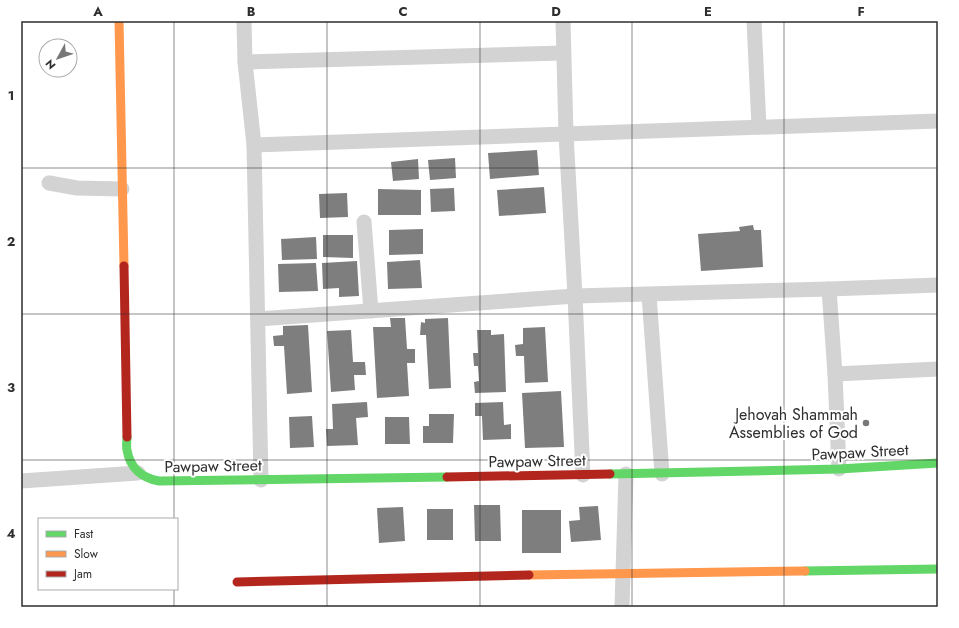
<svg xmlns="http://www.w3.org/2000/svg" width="959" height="628" font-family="Jost,sans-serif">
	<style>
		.building { fill: #7e7e7e }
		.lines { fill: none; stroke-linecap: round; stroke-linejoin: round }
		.street { stroke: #d3d3d3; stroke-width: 15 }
		.fast { stroke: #63d668; stroke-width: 9 }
		.slow { stroke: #ff974d; stroke-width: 9 }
		.jam { stroke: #b3261e; stroke-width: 9 }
		.grid { fill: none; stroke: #2e2e2e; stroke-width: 1; stroke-opacity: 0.55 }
		.poi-dot { fill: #777; stroke: #fff; stroke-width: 1.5 }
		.labels { text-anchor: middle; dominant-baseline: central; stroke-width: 4; stroke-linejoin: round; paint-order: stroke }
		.poi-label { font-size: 16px; fill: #2e2e2e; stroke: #fff; text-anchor: end }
		.street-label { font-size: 16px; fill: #2e2e2e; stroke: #fff }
		.neatline { fill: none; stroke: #2e2e2e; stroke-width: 1.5 }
		.grid-label { font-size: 13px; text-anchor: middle; font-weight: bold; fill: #2e2e2e }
	</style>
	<rect width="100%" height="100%" fill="#fff"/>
	<g class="building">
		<path d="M537,150L539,175L490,179L488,153Z"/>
		<path d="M455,158L456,178L430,180L428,160Z"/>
		<path d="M418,159L419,179L393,181L391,162Z"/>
		<path d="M544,187L546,213L499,216L497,190Z"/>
		<path d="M454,188L455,211L431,212L430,189Z"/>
		<path d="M378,189L421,190V215H378Z"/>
		<path d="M347,193L348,217L320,218L319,194Z"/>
		<path d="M753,225L754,230H761L763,267L701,271L698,234L740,231L739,227Z"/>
		<path d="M423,229V254L389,255V230Z"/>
		<path d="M323,235H353V258L323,257Z"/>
		<path d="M316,237L317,259L282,260L281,239Z"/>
		<path d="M420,260L422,288L388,289L387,262Z"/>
		<path d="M357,261L359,296L339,297V288L323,289L322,263Z"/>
		<path d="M316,263L318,291L279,292L278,264Z"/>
		<path d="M390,318H405L407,349H415V363H407L409,396L377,398L373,327H391Z"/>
		<path d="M448,318L451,388L429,389L426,335H420L421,322L425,323V319Z"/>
		<path d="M308,325L312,392L287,394L284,346H274L273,336L283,335V326Z"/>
		<path d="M545,327L548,382L525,383L524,356H516L515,345L523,344V328Z"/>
		<path d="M351,330L353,362H365L366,375H354L355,390L331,392L327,331Z"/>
		<path d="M477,330H491V335L504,334L506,392L475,393L474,382L479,381L478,366H474L473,353H478Z"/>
		<path d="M561,391L564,447L525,448L522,393Z"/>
		<path d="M367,402L368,417L356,418L358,445L327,446L326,429H333L332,404Z"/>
		<path d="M503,402L504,425L511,424V439L483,440L482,416H475V403Z"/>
		<path d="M429,414H454L453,443H423V426H429Z"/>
		<path d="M312,416L314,447L290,448L289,417Z"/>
		<path d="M385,417H409L410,444H385Z"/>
		<path d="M474,505H500L501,541H475Z"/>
		<path d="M598,506L601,540L571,542L569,521L580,520L579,507Z"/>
		<path d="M403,507L405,541L379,543L377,508Z"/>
		<rect x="427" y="509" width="26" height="31"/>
		<rect x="522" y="510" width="39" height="43"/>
	</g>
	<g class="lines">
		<g class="street">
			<path d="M244,21L245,62L254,145L261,480"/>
			<path d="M563,21L566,134L575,296L583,475"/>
			<path d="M754,21L759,127"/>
			<path d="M245,62L563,53"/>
			<path d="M254,145L938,121"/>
			<path d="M49,183L77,188L122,189"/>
			<path d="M364,222L371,311"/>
			<path d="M829,289L835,374L839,469"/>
			<path d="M649,295L662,474"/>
			<path d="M258,319L575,296L829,289L938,285"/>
			<path d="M835,374L938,369"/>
			<path d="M21,481L138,473"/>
			<path d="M622,607L626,474"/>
		</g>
		<g class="fast">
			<path d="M127,437C127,441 126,446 127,450C130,468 142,478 159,481L447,477"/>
			<path d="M610,474L839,469L938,463"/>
			<path d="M805,571L938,569"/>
		</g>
		<g class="slow">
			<path d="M119,21L124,266"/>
			<path d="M529,575L805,571"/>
		</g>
		<g class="jam">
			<path d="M124,266L127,437"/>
			<path d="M447,477L610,474"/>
			<path d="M237,582L529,575"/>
		</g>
	</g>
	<path class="grid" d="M174,21V519M327,21V607M480,21V607M632,21V607M784,21V607M21,168H938M21,314H938M21,460H938M174,589V607"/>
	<circle class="poi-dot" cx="866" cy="423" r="4"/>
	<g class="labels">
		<g class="poi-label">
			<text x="858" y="414">Jehovah Shammah<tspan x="858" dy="18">Assemblies of God</tspan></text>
		</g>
		<g class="street-label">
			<text transform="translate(860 452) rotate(-3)">Pawpaw Street</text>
			<text transform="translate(537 461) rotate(-1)">Pawpaw Street</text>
			<text transform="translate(213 466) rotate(-1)">Pawpaw Street</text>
		</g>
	</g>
	<rect width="959" height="628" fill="none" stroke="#ffffff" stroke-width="44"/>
	<rect x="38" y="518" width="140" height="72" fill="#ffffff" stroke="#ababab"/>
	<rect x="46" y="531" width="20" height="6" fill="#63d668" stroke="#ababab"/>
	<text x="74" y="538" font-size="12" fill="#2e2e2e">Fast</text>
	<rect x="46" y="551" width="20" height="6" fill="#ff974d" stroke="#ababab"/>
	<text x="74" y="558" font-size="12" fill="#2e2e2e">Slow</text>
	<rect x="46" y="571" width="20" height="6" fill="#b3261e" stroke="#ababab"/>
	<text x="74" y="578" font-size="12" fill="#2e2e2e">Jam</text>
	<g transform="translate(58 58) rotate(230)"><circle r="19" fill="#ffffff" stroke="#ababab"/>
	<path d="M0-3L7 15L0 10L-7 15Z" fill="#777777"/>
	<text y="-6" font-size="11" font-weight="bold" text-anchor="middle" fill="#2e2e2e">N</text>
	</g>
	<rect x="22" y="22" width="915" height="584" class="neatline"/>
	<g class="grid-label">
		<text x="98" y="16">A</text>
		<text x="251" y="16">B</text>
		<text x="403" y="16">C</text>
		<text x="556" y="16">D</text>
		<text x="708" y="16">E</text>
		<text x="861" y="16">F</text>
		<text x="11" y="100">1</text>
		<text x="11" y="246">2</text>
		<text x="11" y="392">3</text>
		<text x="11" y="538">4</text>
	</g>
</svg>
